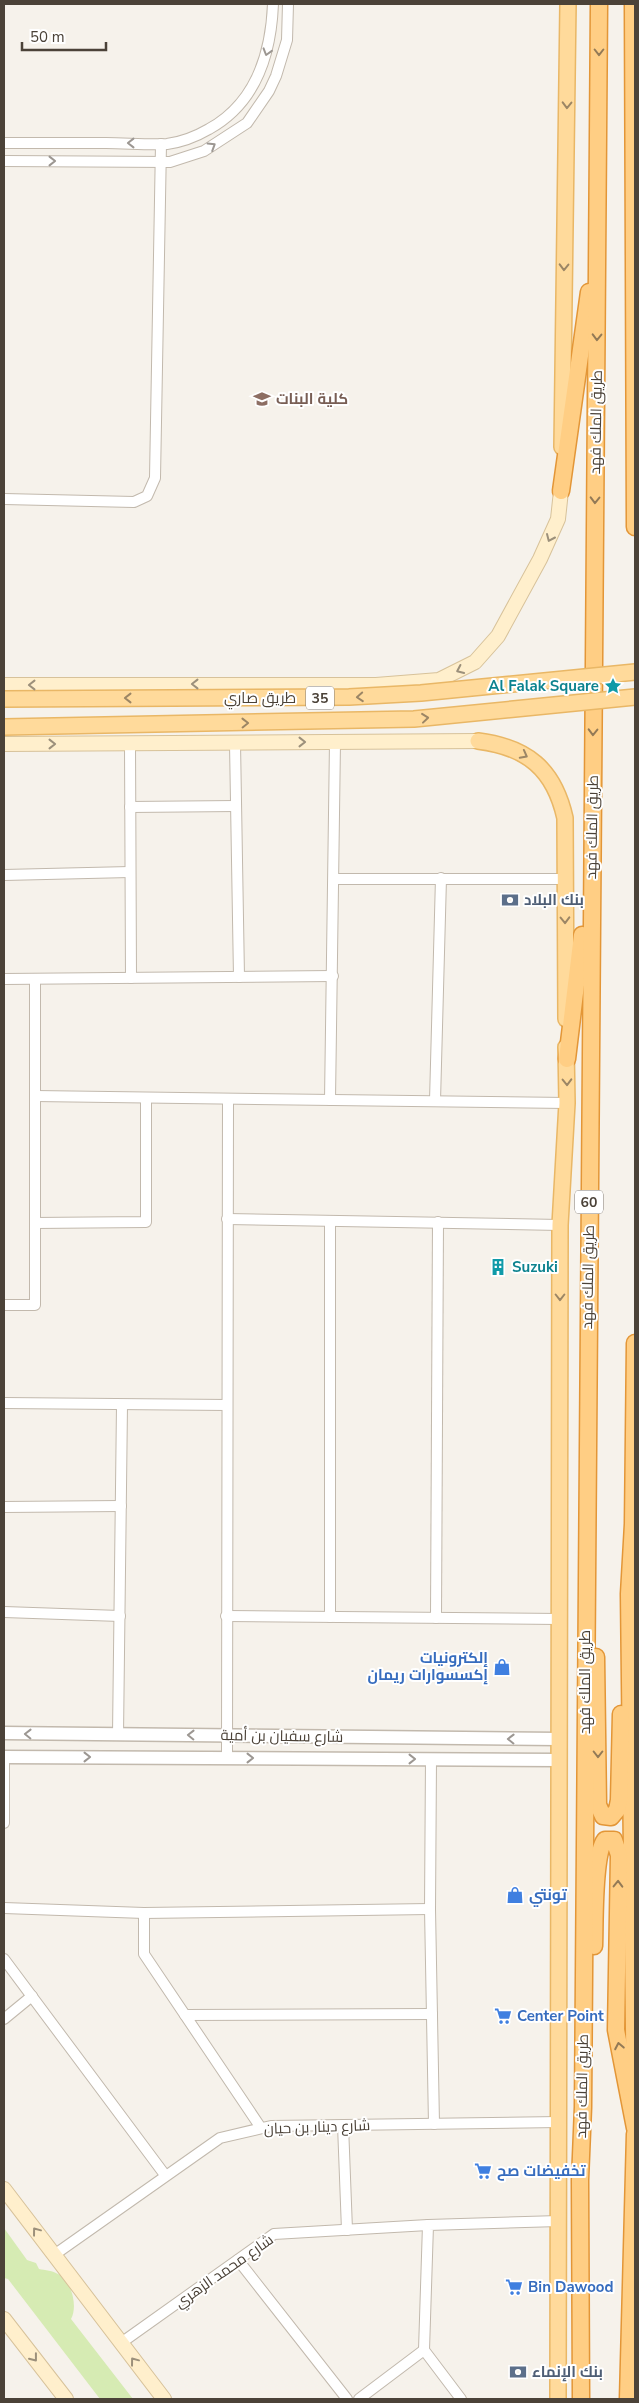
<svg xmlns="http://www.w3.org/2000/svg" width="639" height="2403" font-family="'Nunito Sans',Cairo,sans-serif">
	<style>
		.green { fill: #d6ebb3 }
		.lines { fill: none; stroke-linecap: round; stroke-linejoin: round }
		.minor-casing { stroke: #c2b9ad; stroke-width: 12 }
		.tertiary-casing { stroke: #c2b9ad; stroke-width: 15 }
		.secondary-casing { stroke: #d7c29a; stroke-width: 16 }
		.primary-casing { stroke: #e9b766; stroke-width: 18 }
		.trunk-casing { stroke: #e39637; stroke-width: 19 }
		.minor { stroke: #fff; stroke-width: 10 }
		.tertiary { stroke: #fff; stroke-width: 12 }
		.secondary { stroke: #ffefcc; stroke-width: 14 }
		.primary { stroke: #ffda9b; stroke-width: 15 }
		.trunk { stroke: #ffce84; stroke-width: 16 }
		.primary-bridge-casing { stroke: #e9b766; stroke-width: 18; stroke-linecap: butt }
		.primary-bridge { stroke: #ffda9b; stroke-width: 15 }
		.oneway { stroke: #9c9792 }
		.oneway2 { stroke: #937a56 }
		.oneway3 { stroke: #9c8665 }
		.oneway4 { stroke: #9c907b }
		.labels { text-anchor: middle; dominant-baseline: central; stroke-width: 4; stroke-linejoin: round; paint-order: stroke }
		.shield { fill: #fff; stroke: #817b74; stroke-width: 1 }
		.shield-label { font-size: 14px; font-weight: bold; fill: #4b4238 }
		.education-label { font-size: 15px; font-weight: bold; fill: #785e54; stroke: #fff; text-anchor: start }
		.street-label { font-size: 15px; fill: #4b4238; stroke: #fff }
		.culture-label { font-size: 15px; font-weight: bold; fill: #0d838f; stroke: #fff; text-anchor: end }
		.service-label { font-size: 15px; font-weight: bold; fill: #4e5e75; stroke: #fff; text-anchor: start }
		.shop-label { font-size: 15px; font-weight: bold; fill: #366cbe; stroke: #fff; text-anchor: start }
	</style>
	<rect width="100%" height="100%" fill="#f6f2eb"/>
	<path class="green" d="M4,2228L27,2260L36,2263L39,2269C45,2270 53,2271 58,2274C72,2281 78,2307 71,2319L133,2399H100L8,2279L4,2278Z"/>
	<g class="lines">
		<g class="minor-casing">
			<g id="minor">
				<path d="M4,143C38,143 72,143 106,143C126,143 147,145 167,144C182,142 197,136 209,129C256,103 271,54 273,4"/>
				<path d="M4,161L170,162L204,151L247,123L269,91L276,76L287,40L288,4"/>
				<path d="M4,499L134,502L147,496L155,478L161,144"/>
				<path d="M235,743L239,977"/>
				<path d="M130,744L131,978"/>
				<path d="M130,807L236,806"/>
				<path d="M4,875L130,872"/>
				<path d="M334,879H564"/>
				<path d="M4,979L333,976"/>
				<path d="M35,1096L567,1103"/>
				<path d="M330,1100L335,742"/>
				<path d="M435,1101L441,878"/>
				<path d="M227,1219L560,1225"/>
				<path d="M35,1223L146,1222V1098"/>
				<path d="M4,1305H35V979"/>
				<path d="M4,1403L227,1405"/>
				<path d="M4,1507L121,1506"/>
				<path d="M4,1612L120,1616"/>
				<path d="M226,1616L560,1619"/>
				<path d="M330,1617V1221"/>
				<path d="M436,1618L438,1222"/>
				<path d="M118,1735L122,1405"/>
				<path d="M227,1758L228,1099"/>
				<path d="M431,1759L430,1909L434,2124"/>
				<path d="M4,1823V1757"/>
				<path d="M4,1908L144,1913L430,1909"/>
				<path d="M144,1913V1954L261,2128"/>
				<path d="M4,1959L165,2175"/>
				<path d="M185,2015L432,2014"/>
				<path d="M4,2019L32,1996"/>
				<path d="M343,2125L347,2230"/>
				<path d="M54,2255L220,2138L271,2126L559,2122"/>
				<path d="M238,2260L347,2399"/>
				<path d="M121,2343L274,2234L428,2225"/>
				<path d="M359,2399L424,2350"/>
				<path d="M461,2399L424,2350L428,2225L559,2221"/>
			</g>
		</g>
		<g class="tertiary-casing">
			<g id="tertiary">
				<path d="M4,1733L559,1739"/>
				<path d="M4,1757L559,1760"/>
			</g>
		</g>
		<g class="secondary-casing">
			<g id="secondary">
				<path d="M4,685H376L439,680L475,662L498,636L540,559L558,519L561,491"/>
				<path d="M4,744L478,741"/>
				<path d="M4,2189L164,2399"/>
				<path d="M4,2319L66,2399"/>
			</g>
		</g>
		<g class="primary-casing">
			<g id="primary">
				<path d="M562,447L568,4"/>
				<path d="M478,741C527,747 554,769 565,818L566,1019"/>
				<path d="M558,2399L560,1225L567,1103L566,1047"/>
			</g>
		</g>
		<g class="trunk-casing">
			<g id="trunk">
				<path d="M633,4L635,527"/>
				<path d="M561,491L589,292"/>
				<path d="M567,1059L582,935"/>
				<path d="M635,1343L633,1524L629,1594L635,2114"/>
				<path d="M596,1657L598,1805L603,1816L611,1817L617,1810L619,1800L621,1714"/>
				<path d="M594,1946C595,1923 593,1855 605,1840H614L619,1855L616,2030L635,2128"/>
				<path d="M581,2399L580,2180L583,2107L599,4"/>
				<path d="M628,2399L635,2134"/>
			</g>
		</g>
		<use href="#minor" class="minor"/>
		<use href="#tertiary" class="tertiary"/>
		<use href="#secondary" class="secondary"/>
		<use href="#primary" class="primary"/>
		<use href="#trunk" class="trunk"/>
		<g class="primary-bridge-casing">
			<g id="primary-bridge">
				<path d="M4,699L349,697L421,693L635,672"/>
				<path d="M4,727L414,719L635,697"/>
			</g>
		</g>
		<use href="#primary-bridge" class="primary-bridge"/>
	</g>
	<defs><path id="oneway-chevron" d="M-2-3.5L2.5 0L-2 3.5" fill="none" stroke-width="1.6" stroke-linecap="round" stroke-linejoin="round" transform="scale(1.25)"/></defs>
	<g class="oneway">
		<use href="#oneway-chevron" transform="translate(267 52) rotate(107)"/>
		<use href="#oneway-chevron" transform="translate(131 143) rotate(-180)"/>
		<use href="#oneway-chevron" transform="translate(212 146) rotate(-32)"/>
		<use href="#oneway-chevron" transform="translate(52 161)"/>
		<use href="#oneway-chevron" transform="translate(28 1734) rotate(-179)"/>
		<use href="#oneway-chevron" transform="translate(191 1735) rotate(-179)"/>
		<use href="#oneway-chevron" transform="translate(511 1739) rotate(-179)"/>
		<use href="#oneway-chevron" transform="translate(87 1757)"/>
		<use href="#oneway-chevron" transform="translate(250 1758)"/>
		<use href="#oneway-chevron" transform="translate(412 1759)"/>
	</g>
	<g class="oneway2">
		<use href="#oneway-chevron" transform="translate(599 52) rotate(90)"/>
		<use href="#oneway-chevron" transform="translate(597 337) rotate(91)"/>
		<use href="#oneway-chevron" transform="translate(595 500) rotate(91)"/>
		<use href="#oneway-chevron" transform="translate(593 732) rotate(91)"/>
		<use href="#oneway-chevron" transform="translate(598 1754) rotate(90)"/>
		<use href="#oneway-chevron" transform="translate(618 1884) rotate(-89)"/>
		<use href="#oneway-chevron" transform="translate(619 2046) rotate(-101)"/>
	</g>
	<g class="oneway3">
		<use href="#oneway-chevron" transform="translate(567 105) rotate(91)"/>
		<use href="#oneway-chevron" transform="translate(564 267) rotate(91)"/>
		<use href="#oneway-chevron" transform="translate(360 697) rotate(176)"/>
		<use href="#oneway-chevron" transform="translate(128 698) rotate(180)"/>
		<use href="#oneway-chevron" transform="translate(425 718) rotate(-6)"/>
		<use href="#oneway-chevron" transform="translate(245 723) rotate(-1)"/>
		<use href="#oneway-chevron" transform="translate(524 755) rotate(28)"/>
		<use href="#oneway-chevron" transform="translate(565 920) rotate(89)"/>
		<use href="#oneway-chevron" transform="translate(567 1082) rotate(89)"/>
		<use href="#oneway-chevron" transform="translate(560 1297) rotate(90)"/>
	</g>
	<g class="oneway4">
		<use href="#oneway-chevron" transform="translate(550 538) rotate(114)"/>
		<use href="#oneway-chevron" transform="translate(460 670) rotate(155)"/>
		<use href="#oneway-chevron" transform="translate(195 684) rotate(180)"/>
		<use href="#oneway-chevron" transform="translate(32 685) rotate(180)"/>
		<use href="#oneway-chevron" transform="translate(302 742)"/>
		<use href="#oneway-chevron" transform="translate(52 744)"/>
		<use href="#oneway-chevron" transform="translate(36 2231) rotate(-127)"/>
		<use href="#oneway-chevron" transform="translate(34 2358) rotate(52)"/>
		<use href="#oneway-chevron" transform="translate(134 2361) rotate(-127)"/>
	</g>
	<defs>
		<g id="university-bare" transform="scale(1.35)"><path d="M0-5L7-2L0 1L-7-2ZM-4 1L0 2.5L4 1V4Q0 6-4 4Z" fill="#8d6e63" stroke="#fff" stroke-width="2.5" paint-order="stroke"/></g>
		<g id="sight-bare" transform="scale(1.35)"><path d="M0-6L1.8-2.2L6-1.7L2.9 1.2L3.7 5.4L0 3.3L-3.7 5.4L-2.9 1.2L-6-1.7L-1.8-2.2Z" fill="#0f9aa8" stroke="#fff" stroke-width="2.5" paint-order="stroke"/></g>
		<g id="bank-bare" transform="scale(1.35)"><path d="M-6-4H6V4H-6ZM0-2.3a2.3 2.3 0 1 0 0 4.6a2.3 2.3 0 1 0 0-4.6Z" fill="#5c6f8a" stroke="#fff" stroke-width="2.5" paint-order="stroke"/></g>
		<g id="building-bare" transform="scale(1.35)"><path d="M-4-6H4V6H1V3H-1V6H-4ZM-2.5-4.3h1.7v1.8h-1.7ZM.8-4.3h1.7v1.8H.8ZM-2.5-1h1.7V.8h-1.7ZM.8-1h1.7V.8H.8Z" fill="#0f9aa8" stroke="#fff" stroke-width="2.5" paint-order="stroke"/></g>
		<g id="shop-bare" transform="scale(1.35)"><path d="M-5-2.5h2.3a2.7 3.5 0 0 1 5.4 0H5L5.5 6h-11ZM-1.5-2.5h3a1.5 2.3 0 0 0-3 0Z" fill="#3f7fe0" stroke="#fff" stroke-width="2.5" paint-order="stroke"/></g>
		<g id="supermarket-bare" transform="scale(1.35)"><path d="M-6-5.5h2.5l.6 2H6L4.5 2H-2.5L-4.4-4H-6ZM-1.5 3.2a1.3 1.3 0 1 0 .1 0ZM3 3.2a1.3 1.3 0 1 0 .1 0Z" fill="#3f7fe0" stroke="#fff" stroke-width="2.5" paint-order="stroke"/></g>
	</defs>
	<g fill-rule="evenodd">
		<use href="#university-bare" x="262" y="399"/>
		<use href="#sight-bare" x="613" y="686"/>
		<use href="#bank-bare" x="510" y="900"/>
		<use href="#building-bare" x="498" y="1267"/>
		<use href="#shop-bare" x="502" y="1667"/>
		<use href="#shop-bare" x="515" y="1895"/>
		<use href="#supermarket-bare" x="503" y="2016"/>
		<use href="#supermarket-bare" x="483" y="2171"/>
		<use href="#supermarket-bare" x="514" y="2287"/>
		<use href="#bank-bare" x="518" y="2372"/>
	</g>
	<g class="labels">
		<g class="shield">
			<rect x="306" y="686.5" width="28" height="23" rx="4"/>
			<rect x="575" y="1190.5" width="28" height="23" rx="4"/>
		</g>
		<g class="shield-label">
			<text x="320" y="698">35</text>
			<text x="589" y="1202">60</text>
		</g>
		<g class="education-label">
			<text x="276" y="399">كلية البنات</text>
		</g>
		<g class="street-label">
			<text transform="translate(596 422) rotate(-89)">طريق الملك فهد</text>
			<text x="260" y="698">طريق صاري</text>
			<text transform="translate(592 827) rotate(-89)">طريق الملك فهد</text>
			<text transform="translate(588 1277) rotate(-89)">طريق الملك فهد</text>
			<text transform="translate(585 1682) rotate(-90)">طريق الملك فهد</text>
			<text transform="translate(282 1736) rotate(1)">شارع سفيان بن أمية</text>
			<text transform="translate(582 2086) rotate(-89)">طريق الملك فهد</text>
			<text transform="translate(317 2127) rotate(-2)">شارع دينار بن حيان</text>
			<text transform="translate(224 2271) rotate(-35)">شارع محمد الزهري</text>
		</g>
		<g class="culture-label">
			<text x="599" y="686">Al Falak Square</text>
			<text x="512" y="1267" text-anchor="start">Suzuki</text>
		</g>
		<g class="service-label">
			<text x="524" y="900">بنك البلاد</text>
			<text x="532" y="2372">بنك الإنماء</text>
		</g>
		<g class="shop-label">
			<text x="488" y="1658" text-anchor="end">إلكترونيات<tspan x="488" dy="17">إكسسوارات ريمان</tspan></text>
			<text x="529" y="1895">تونتي</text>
			<text x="517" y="2016">Center Point</text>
			<text x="497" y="2171">تخفيضات صح</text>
			<text x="528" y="2287">Bin Dawood</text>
		</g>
	</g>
	<rect width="639" height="2403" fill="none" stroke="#4b4238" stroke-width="10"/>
	<path d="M22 42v8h84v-8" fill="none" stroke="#4b4238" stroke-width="2.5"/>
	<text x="30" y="42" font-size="15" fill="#4b4238" stroke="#ffffff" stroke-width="4" paint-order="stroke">50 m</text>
</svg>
